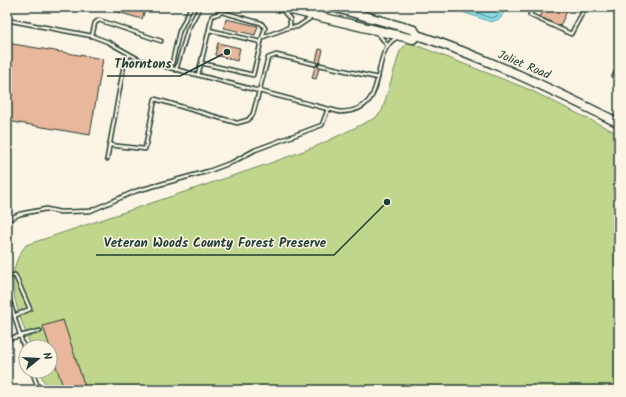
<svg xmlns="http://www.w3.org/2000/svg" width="626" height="397" font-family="Kalam,sans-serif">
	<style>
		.green { fill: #c0d68c; stroke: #708a60 }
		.water { fill: #8edeeb; stroke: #629ea2 }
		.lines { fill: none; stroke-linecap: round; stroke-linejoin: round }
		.shore { stroke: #4b7d7d; stroke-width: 1 }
		.building { fill: #e9b79b; stroke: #1f3d34 }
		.service-casing { stroke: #1f3d34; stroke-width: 5.5 }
		.primary-casing { stroke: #1f3d34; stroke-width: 11 }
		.service { stroke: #fcf5e5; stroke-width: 2.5 }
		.primary { stroke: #fcf5e5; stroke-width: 8 }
		.labels { text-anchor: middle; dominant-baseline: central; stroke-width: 3; stroke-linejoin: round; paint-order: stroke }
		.street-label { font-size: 12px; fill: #1f3d34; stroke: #fcf5e5 }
		.leader { fill: none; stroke: #1f3d34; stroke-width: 1.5 }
		.callout-dot { fill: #1f3d34; stroke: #fcf5e5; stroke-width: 1.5 }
		.callout-label { font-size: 13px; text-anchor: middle; font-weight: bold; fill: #1f3d34; stroke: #fcf5e5; stroke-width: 3; stroke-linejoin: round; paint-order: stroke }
	</style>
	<rect width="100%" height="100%" fill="#fcf5e5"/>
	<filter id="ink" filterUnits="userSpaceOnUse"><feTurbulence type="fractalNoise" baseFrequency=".025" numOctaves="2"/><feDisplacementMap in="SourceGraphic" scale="8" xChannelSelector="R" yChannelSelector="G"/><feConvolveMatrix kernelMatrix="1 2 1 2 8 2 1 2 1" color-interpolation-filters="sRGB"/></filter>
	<g filter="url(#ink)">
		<path class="green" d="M408,42L528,89L619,134V390H48L39,371H50V347H31C19,313 0,277 26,245L265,165L317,146L375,118L382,111L400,51Z"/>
		<path class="water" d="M448,7H507L500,19L491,22Z"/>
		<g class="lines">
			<path class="shore" d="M461,7L491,18L497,16L503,7"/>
		</g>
		<g class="building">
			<path d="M115,7H146L142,19L114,11Z"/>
			<path d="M545,7H569L560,26L540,17Z"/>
			<path d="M226,19L258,26L255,35L224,28Z"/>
			<path d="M7,43L103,59L90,135L7,121Z"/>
			<path d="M218,43L240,48L237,61L215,55Z"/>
			<path d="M319,49L323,50L320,62L318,64L316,61Z"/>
			<path d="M317,65L319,68L316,79L312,78L315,67Z"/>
			<path d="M63,320L86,390H64L43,326Z"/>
		</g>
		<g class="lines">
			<g class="service-casing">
				<g id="service">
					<path d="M533,7L530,15L571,34L584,10L591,7"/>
					<path d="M283,11L290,19V27"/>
					<path d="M359,13L360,7"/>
					<path d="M7,20L92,36L108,42L140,60L340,112C393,111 367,56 396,38"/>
					<path d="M209,30L212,16L222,12L261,23L265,28L261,42"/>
					<path d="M378,33L387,45"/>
					<path d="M92,36L95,23L99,20L161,41"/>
					<path d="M263,37L290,27H297L312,17"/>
					<path d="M320,65L378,78"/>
					<path d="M171,68L179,32L191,7"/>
					<path d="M176,70L188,29L200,7"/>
					<path d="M198,75L209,30L261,42L253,75L201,63"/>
					<path d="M614,77L619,66"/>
					<path d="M109,145L145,149L155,99L237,123L248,120L253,114L268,58L276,55L315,64"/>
					<path d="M107,159L124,65L129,55"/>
					<path d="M7,220L20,214L46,209L60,212L90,211L136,191L209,171L233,162L255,150L322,125L328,109"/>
					<path d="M7,277L15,275L30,309L14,316"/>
					<path d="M7,292L26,355"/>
					<path d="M7,334L12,338L40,331"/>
					<path d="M32,371L39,390"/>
				</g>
			</g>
			<g class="primary-casing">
				<g id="primary">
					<path d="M279,7L413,39L417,35"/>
					<path d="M333,7L414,30L417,35C487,58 553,90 619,123"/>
				</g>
			</g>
			<use href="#service" class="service"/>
			<use href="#primary" class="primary"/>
		</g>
	</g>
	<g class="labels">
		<g class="street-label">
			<text transform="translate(524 65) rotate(23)">Joliet Road</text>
		</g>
	</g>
	<path class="leader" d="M227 52L180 76H107M387 202L334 255H96"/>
	<g class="callout-dot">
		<circle cx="227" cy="52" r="4"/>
		<circle cx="387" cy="202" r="4"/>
	</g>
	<g class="callout-label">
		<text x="143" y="68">Thorntons</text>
		<text x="215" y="247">Veteran Woods County Forest Preserve</text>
	</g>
	<rect width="626" height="397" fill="none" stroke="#fcf5e5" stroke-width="24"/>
	<rect x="12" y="12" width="602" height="373" fill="none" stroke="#1f3d34" stroke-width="1.5" filter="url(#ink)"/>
	<g transform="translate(38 359) rotate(72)"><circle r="19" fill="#fcf5e5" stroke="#a4ab9e"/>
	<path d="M0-3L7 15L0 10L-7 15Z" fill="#1f3d34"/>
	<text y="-6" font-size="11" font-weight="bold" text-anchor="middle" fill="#1f3d34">N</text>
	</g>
</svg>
